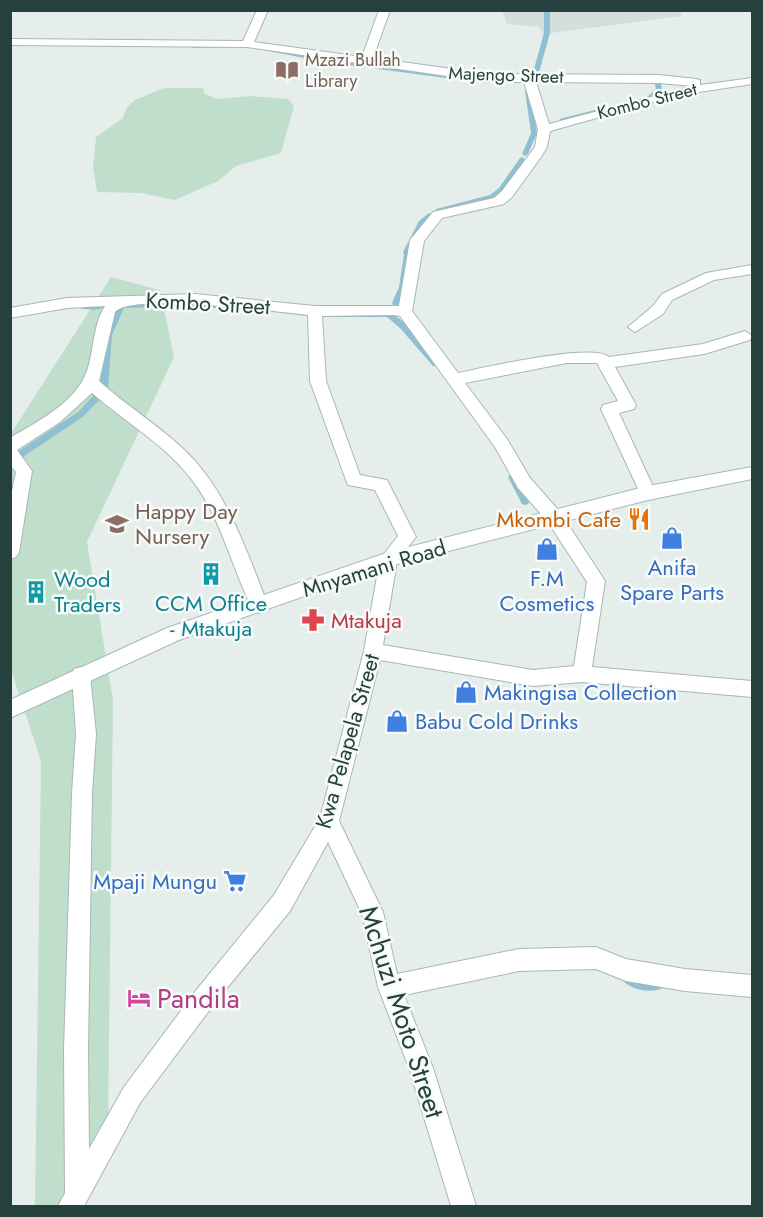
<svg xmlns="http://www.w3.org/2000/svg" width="763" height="1217" font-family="Jost,sans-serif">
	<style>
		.built { fill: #d4dedb }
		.green { fill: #bfdfcc }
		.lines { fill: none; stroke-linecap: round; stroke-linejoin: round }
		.stream { fill: #8fbfd2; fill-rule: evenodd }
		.street-casing { stroke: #a8b7b4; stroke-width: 2 }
		.secondary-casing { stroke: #a4bab5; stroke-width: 2 }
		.street { fill: #fff; fill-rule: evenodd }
		.secondary { fill: #fff; fill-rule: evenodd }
		.labels { text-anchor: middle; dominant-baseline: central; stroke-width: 5; stroke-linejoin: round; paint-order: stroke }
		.far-education-label { font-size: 18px; fill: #785e54; stroke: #f6fbf9; text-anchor: start }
		.far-street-label { font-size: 18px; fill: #24413d; stroke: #f6fbf9 }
		.street-label { font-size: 22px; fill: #24413d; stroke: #f6fbf9 }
		.education-label { font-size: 22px; fill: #785e54; stroke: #f6fbf9; text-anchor: start }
		.food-label { font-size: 22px; fill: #c56008; stroke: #f6fbf9; text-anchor: end }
		.shop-label { font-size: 22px; fill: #366cbe; stroke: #f6fbf9 }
		.culture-label { font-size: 22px; fill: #0d838f; stroke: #f6fbf9; text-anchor: start }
		.health-label { font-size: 22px; fill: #be3a42; stroke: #f6fbf9; text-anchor: start }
		.near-hotel-label { font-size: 27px; fill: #b23c85; stroke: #f6fbf9; text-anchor: start }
		.near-street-label { font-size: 27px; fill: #24413d; stroke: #f6fbf9 }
	</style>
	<rect width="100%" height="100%" fill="#e6eeec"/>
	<path class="built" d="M680,10L682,16L543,34L539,27L507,24L502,11Z"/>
	<g class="green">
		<path d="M164,88H203L205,94L217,99L249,96L288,99L294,106L281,153L236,166L218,181L175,200L141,193L97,192L93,168L96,137L123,118L127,107L135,100Z"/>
		<path d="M111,277L160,290L174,357L87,542L113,700L108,1124L78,1206H35L41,761L11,670L10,435Z"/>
	</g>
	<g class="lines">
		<g class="stream">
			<path d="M544,10H550V33L538,76L535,78L532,76L544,33Z"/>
			<path d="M236,44L238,45V47L193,48L190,46L193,44Z"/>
			<path d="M255,45L325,58L446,74L449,76L446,78L325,62L253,48L252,47Z"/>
			<path d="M645,79L661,83L662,90L651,99L562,121L559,119L647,97L656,89L655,84L643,82L642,81Z"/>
			<path d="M528,89L531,91L537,133L528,154L525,156L522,154L531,133L525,91Z"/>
			<path d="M522,157L525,159L503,190L494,197L438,212L435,210L436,209L490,195L499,188L520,158Z"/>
			<path d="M429,213L432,215L424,224L410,251L411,253L407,287L399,305H393L392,303L399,287L404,254L403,252L419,221Z"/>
			<path d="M188,302L242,306L246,308L242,310L188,306L124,308L112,335L108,388L114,394L110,397L100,389L104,335L118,304Z"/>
			<path d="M76,304L100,305L104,307C98,311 81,310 75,306Z"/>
			<path d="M321,313H392L406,324L440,364L439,366H433L400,328L387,317H321Z"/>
			<path d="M98,393L102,396L101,398L84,416L14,463L10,464V457L78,412L95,394Z"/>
			<path d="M512,474L515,475L529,502L528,504L525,505L522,504L508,477Z"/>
			<path d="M627,972L639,978L657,979L661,981L663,985L661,989C648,993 629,990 621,978L623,974Z"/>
		</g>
		<g class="street-casing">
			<g id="street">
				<path d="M257,10H268L254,42L362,57L379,10H390L373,58L488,74L659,75L696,79L700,80V85L752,78V84L679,95L550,131L547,147L541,157L512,197L504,204L442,218L424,241L412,311L458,373C483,368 593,342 609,357L703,344L745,331L752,336L750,340L704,354L615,367L636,405L634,409L619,413L656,493L654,498L648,500L642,498L640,493L601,409L603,405L618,401L597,363H567L465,383L507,439L530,478L560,512L605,581L592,667L752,681V697L582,682L533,686L380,660L339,821L383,912L397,974L519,949L596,947L626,959L685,969L752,975V997L685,991L626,981L596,969L519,971L404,995L433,1068L476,1206H451L409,1068L378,987L362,914L328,842L290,911L214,1004L140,1103L84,1206H58L65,1193L64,1050L72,793L76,734L72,675L74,669L81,667L88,669L90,675L96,734L92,793L88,1050L89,1149L124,1087L198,988L274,895L320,818L364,651L380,559L398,536L375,490L348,485L346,480L310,381L308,315C278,312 131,292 115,312L99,381C130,409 167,430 195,461C231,502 248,555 268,605L265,610L259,613L253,610C232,569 223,523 195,484C168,446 126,423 92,393L60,422L17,450L32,471L19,552L16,557L10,559V501L16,472L10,465V438C40,420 81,400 89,364C94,345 94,323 105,306L67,308L10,318V308L67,298L195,294L315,306H399L410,240L433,212L494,198L502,191L535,147L538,129L524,82H488L247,47L10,45V39L243,41ZM536,82L659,83L693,86L549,124ZM393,315L400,316L495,447L518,488L548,522L587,582L574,666L533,670L383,645L397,561L416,537L387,480L360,475L326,381L322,316Z"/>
				<path d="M752,265V274L714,280L672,300L663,314L635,332L628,327L653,306L662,294L706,273Z"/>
			</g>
		</g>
		<g class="secondary-casing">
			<path id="secondary" d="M752,467V479L648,500L390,566L179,640L10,718V700L167,628L389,552L648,486Z"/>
		</g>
		<use href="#street" class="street"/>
		<use href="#secondary" class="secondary"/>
	</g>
	<defs>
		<g id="library-bare" transform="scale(1.8)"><path d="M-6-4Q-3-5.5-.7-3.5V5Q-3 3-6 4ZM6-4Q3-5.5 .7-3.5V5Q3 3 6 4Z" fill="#8d6e63" stroke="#f6fbf9" stroke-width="2.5" paint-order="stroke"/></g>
		<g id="restaurant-bare" transform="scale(1.8)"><path d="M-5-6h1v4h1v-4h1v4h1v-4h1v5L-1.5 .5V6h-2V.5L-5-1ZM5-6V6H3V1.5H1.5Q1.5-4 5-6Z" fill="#e8710a" stroke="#f6fbf9" stroke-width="2.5" paint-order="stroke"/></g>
		<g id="school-bare" transform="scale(1.8)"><path d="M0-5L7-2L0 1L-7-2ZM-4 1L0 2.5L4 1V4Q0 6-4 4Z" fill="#8d6e63" stroke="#f6fbf9" stroke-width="2.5" paint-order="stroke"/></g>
		<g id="shop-bare" transform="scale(1.8)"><path d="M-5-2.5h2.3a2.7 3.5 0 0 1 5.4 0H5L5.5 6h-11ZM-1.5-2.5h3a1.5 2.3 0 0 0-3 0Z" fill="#3f7fe0" stroke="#f6fbf9" stroke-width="2.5" paint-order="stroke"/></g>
		<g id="building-bare" transform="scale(1.8)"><path d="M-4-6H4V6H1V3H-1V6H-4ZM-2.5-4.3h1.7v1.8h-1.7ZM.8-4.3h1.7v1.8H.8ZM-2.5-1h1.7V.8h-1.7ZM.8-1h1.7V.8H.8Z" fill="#0f9aa8" stroke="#f6fbf9" stroke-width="2.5" paint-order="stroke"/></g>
		<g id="pharmacy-bare" transform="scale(1.8)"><path d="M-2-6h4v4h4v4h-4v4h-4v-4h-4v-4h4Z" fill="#e0444e" stroke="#f6fbf9" stroke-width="2.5" paint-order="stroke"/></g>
		<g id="supermarket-bare" transform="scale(1.8)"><path d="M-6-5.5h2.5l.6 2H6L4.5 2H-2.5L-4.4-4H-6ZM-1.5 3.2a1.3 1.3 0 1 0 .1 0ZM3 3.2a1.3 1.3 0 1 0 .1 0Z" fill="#3f7fe0" stroke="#f6fbf9" stroke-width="2.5" paint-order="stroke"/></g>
		<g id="hotel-bare" transform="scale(1.8)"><path d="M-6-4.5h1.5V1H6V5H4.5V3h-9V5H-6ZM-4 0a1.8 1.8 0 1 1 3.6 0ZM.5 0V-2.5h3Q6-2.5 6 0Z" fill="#d1479c" stroke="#f6fbf9" stroke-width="2.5" paint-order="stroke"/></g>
	</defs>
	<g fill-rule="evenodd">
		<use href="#library-bare" x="287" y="70"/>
		<use href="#restaurant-bare" x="639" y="519"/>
		<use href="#school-bare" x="117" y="524"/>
		<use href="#shop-bare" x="672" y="538"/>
		<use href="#shop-bare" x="547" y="549"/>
		<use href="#building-bare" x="211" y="574"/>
		<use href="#building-bare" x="36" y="592"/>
		<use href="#pharmacy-bare" x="313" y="620"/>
		<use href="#shop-bare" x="466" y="692"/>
		<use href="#shop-bare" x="397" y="721"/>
		<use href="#supermarket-bare" x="235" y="881"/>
		<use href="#hotel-bare" x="139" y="998"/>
	</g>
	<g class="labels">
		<g class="far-education-label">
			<text x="305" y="60">Mzazi Bullah<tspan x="305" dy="21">Library</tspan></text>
		</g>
		<g class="far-street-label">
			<text transform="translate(506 75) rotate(2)">Majengo Street</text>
			<text transform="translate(647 101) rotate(-14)">Kombo Street</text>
		</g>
		<g class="street-label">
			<text transform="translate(208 303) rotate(3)">Kombo Street</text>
			<text transform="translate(374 568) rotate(-17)">Mnyamani Road</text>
			<text transform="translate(347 741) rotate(-74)">Kwa Pelapela Street</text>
		</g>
		<g class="education-label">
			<text x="135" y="511">Happy Day<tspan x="135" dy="25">Nursery</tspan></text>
		</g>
		<g class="food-label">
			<text x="621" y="519">Mkombi Cafe</text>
		</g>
		<g class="shop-label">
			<text x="672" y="567">Anifa<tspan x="672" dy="25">Spare Parts</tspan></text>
			<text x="547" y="578">F.M<tspan x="547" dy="25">Cosmetics</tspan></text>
			<text x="484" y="692" text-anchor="start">Makingisa Collection</text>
			<text x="415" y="721" text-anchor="start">Babu Cold Drinks</text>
			<text x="217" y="881" text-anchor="end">Mpaji Mungu</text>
		</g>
		<g class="culture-label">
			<text x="54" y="579">Wood<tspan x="54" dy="25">Traders</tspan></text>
			<text x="211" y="603" text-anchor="middle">CCM Office<tspan x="211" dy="25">- Mtakuja</tspan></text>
		</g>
		<g class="health-label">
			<text x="331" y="620">Mtakuja</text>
		</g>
		<g class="near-hotel-label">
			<text x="157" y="998">Pandila</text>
		</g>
		<g class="near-street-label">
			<text transform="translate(402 1012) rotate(72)">Mchuzi Moto Street</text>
		</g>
	</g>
	<rect width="763" height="1217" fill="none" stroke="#24413d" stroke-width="24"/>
</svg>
